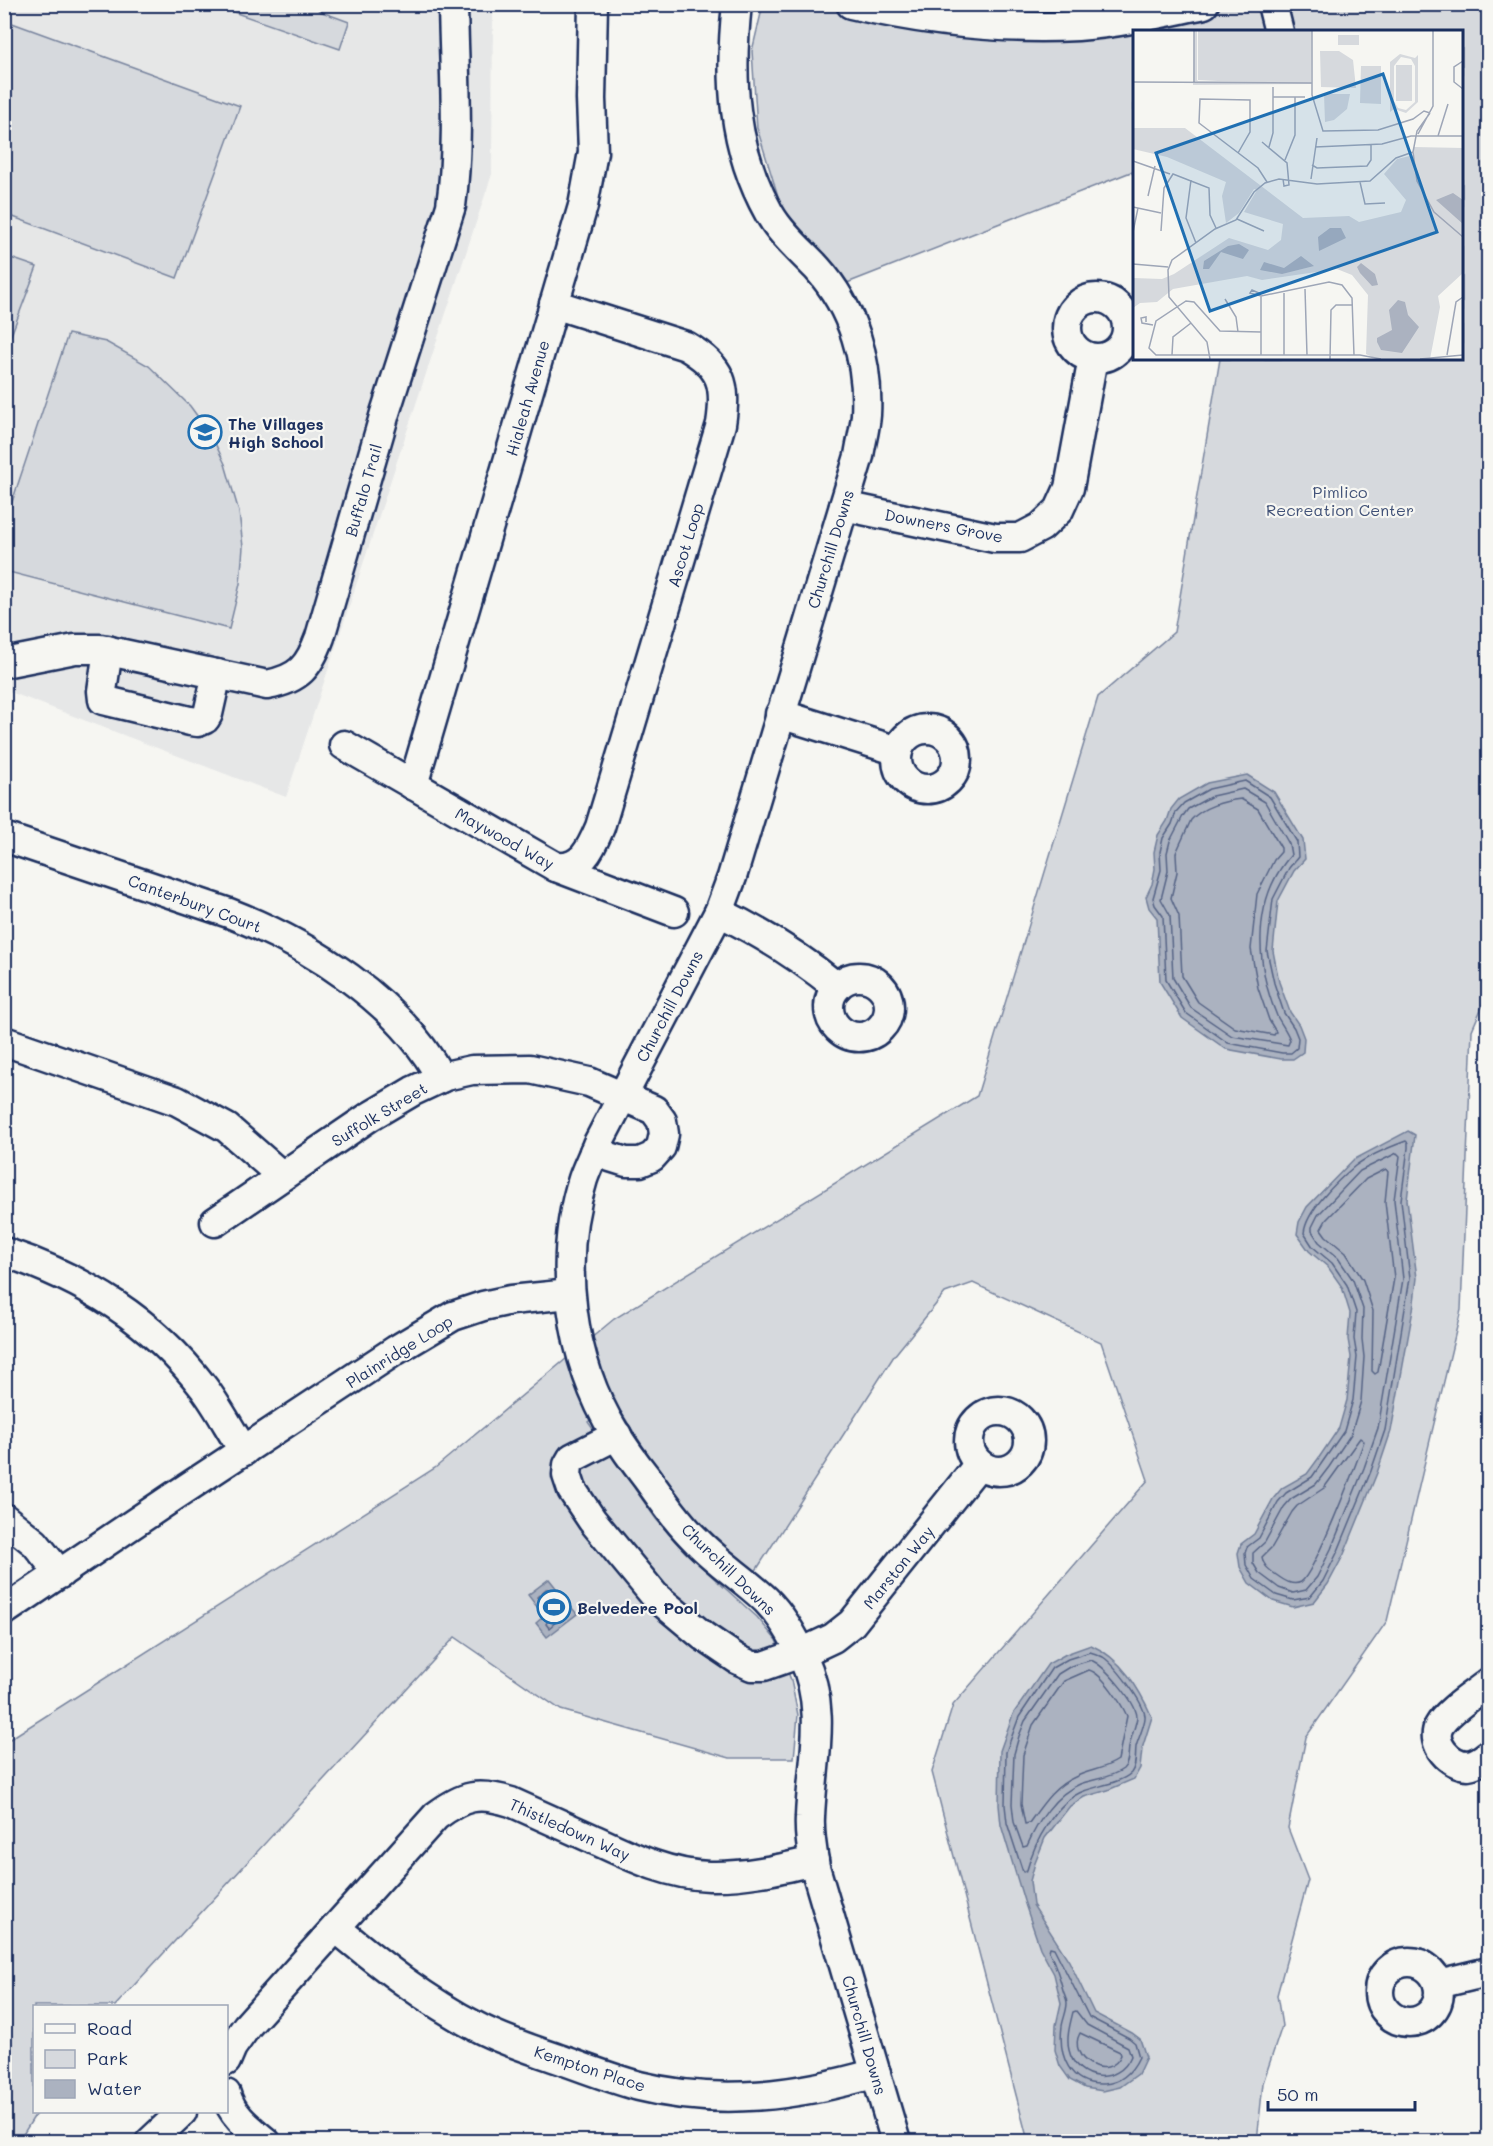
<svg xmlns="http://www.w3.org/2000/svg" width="1493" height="2146" font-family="Mali,sans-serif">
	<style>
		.built { fill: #e6e7e7 }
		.green { fill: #d6d9dd; stroke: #78849e; stroke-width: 1.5 }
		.water { fill: #abb2c0; stroke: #717e99; stroke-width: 1.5 }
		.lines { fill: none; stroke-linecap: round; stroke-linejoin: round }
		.shore { stroke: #556385; stroke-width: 1.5 }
		.minor-casing { stroke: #1b2f5e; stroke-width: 33 }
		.minor { stroke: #f6f6f2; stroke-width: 28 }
		.labels { text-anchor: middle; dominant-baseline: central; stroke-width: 4.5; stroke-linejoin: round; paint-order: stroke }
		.street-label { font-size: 16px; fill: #1b2f5e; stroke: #f6f6f2 }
		.poi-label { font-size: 16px; font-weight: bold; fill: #1b2f5e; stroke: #f6f6f2; text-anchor: start }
		.park-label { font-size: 16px; fill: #405177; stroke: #f6f6f2 }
		.inset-road { fill: none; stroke: #9ea6b7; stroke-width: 1.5 }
		.view { fill: #1f6fb2; fill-opacity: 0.15; stroke: #1f6fb2; stroke-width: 3 }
		.inset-edge { fill: none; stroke: #1b2f5e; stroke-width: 3 }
	</style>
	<rect width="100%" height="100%" fill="#f6f6f2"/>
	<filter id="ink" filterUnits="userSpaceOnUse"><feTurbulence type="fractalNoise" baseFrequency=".0167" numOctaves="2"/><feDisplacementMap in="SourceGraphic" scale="12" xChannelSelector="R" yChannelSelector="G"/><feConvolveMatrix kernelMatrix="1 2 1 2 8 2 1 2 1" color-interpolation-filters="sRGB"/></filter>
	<g filter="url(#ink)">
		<path class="built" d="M4,5H493L492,174L286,797L5,690Z"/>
		<g class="green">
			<path d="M213,5H332L319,11L349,22L340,49Z"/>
			<path d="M763,5H1488V993L1472,1030L1461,1310L1387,1621L1306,1737L1288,1828L1308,1880L1277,1995L1282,2026L1263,2083L1257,2141H1028L932,1772L953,1705L1148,1480L1101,1342L973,1283L945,1293L894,1356L755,1572C732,1551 708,1532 688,1509C660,1476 638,1438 615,1403L588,1422L656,1519L685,1552L757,1617L776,1640L791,1680L798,1715L794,1758H730L561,1710L455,1637L115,2006H34V2112H37L19,2141L5,2142V1742L435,1468L614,1319L977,1096L1098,697L1174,632L1220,359L1462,358V32H1134V175L1131,172L847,283L781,206L757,128L752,51Z"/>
			<path d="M4,20L240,106L177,278L5,214Z"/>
			<path d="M5,256L37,267L5,351L4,256Z"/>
			<path d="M68,334L106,342L149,366L190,406L211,435L225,464L239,512L243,547L240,584L229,629L5,571V523Z"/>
		</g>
		<g class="water">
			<path d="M1247,775L1274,792L1303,840L1305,859L1294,871L1278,901L1273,951L1279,982L1290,1012L1299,1025L1304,1038L1303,1052L1293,1059H1281L1226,1049L1182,1018L1160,982L1157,918L1149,908L1146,897L1152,884L1155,869L1154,852L1158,835L1167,821L1171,809L1179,799L1207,783Z"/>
			<path d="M1408,1131L1415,1135L1407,1200L1417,1278L1413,1310L1391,1431L1377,1473L1344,1554L1328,1584L1314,1602L1293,1607L1273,1601L1249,1583L1240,1567L1238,1553L1241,1544L1254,1534L1273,1499L1282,1488L1307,1474L1318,1459L1339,1428L1347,1400L1351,1357L1348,1339L1350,1313L1342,1287L1328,1267L1309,1251L1297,1234L1299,1222L1307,1207L1353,1160Z"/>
			<path d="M549,1579L577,1614L547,1637L536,1623L544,1616L528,1595Z"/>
			<path d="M1091,1645C1121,1658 1139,1688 1152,1717L1142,1749L1140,1768L1134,1779L1108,1790L1084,1797L1070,1806L1045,1838L1035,1863L1030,1881L1033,1905L1069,1961L1094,2013L1132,2033L1140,2039L1146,2057L1138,2074L1120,2087L1103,2091L1085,2088L1070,2080L1060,2066L1055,2050L1056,2025L1061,2003L1054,1974L1040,1948L1024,1901L1001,1825L999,1805L1000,1751L1013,1714L1048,1664L1066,1654Z"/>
		</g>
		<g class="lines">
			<g class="shore">
				<path d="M1245,781L1270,797L1297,842L1298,857L1289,868L1273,899L1267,951L1274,983L1284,1013L1294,1028L1298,1038L1297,1048L1291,1053H1282L1228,1043L1186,1013L1166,980L1163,916L1155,905L1153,898L1161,870L1160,852L1163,838L1172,824L1176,812L1184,803L1209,789Z"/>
				<path d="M1243,789L1265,802L1289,844L1291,855C1252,899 1255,964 1277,1016C1281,1024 1287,1031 1290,1040L1288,1045L1232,1036L1191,1008L1173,978L1170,915L1161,899L1168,871L1167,853L1170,841L1183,816L1188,809L1212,796Z"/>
				<path d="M1241,799L1258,809L1281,848V852L1274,860L1257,894L1251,949L1258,988L1269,1020L1276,1032L1274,1035L1235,1028L1198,1002L1182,976L1179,916L1171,898L1177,872L1176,853L1191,820C1202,807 1224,801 1241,799Z"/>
				<path d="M1406,1141L1408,1143V1148L1401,1200L1410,1278L1385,1430L1371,1471L1338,1551L1323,1581L1310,1597L1293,1600L1276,1595L1254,1579L1246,1565L1245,1553L1247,1547L1259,1538L1278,1502L1286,1493L1312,1477L1344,1431L1353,1400L1357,1357L1354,1339L1356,1312L1347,1285L1332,1263L1313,1247L1304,1233C1306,1211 1338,1180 1355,1166C1369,1155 1390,1147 1406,1141Z"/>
				<path d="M1397,1153L1400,1156L1394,1200L1403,1279L1378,1428L1364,1468L1331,1549L1317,1577L1306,1590L1293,1593L1279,1588L1259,1573L1253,1563V1553L1265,1542L1284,1507L1291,1499L1316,1484L1329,1467L1351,1434L1361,1401L1364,1357L1362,1339L1363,1309L1353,1280L1338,1258L1319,1242L1312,1231V1227L1318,1215L1360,1171Z"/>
				<path d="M1386,1169L1388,1172L1385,1202L1394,1278L1378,1372L1375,1374L1372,1371L1373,1311L1363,1280L1346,1253L1326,1236L1321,1229L1326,1220L1366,1179Z"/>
				<path d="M1360,1438L1364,1441C1357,1462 1314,1574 1301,1582C1292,1587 1282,1579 1275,1574C1268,1569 1263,1565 1262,1557L1272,1547L1292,1512L1297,1506L1324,1488Z"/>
				<path d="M546,1589H549L567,1612L549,1628L546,1624C553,1613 543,1607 537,1597Z"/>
				<path d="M1090,1652C1094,1653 1099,1655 1103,1657C1115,1665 1143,1701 1145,1716C1146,1722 1138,1739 1136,1747C1135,1755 1137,1766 1131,1773C1121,1783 1096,1786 1084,1791C1056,1801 1034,1843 1027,1870L1023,1872L1007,1823L1005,1805L1006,1752L1019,1717L1052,1668L1068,1659Z"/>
				<path d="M1091,1660C1105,1666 1135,1701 1137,1716C1137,1723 1130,1739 1129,1747C1128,1754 1129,1764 1123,1769C1111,1778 1094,1779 1080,1784C1055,1794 1037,1823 1027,1846L1023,1847L1014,1822L1012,1804L1014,1754L1019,1736L1025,1721L1058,1674L1071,1666Z"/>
				<path d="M1089,1670C1103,1674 1121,1703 1127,1716L1118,1760C1105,1769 1089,1770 1075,1777C1054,1786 1042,1805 1029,1823L1025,1824L1021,1804L1023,1755L1033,1725L1064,1681Z"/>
				<path d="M1050,1947L1054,1948L1089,2017L1129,2038L1135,2043L1139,2057C1132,2072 1121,2083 1104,2084C1069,2086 1058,2055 1062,2026C1063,2019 1067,2011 1067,2003C1067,1999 1064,1994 1063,1990C1059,1974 1056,1966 1049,1951Z"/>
				<path d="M1076,2011L1087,2025L1128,2047L1131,2056C1119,2086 1076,2082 1069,2050C1066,2038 1070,2024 1073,2012Z"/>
				<path d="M1080,2033L1120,2052L1121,2055C1109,2083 1066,2059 1080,2033Z"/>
			</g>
			<g class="minor-casing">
				<g id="minor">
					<path d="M737,4C729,77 732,147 769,213C781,234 800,250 817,268C853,308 869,362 866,415C865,429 861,442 859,456L732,877L719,912L597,1145C593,1156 587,1167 583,1179C557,1260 570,1360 615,1433C624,1448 635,1463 646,1477C662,1499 677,1522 697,1541C718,1563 744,1579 766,1600C781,1615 794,1637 803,1657C828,1711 812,1761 810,1817C809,1834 812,1850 815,1867L896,2142"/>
					<path d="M851,4C924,21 1002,30 1078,26C1120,23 1162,13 1204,4"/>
					<path d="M1272,4L1279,32"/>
					<circle cx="1097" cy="328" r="30"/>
					<path d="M554,304L686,346C722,367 727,384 721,424L600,827C591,848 582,870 556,867"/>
					<path d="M844,506L995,538H1020L1041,527L1059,510L1069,488L1093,358"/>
					<path d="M108,650L102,691L103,700L190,721L198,722L205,719L208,714L217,674"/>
					<path d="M4,663L75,649H100L267,685C299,679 309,667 320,637L385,413L451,206C460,140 454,72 453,4"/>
					<path d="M780,714L898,751"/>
					<circle cx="927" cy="759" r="30"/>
					<path d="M344,745L556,867L674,912"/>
					<path d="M413,785L583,206L593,152L591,99L593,4"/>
					<path d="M4,837L229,913C309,944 399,1000 441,1078"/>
					<path d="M719,912C762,933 800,957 837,987"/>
					<circle cx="859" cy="1007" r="30"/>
					<path d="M4,1041L177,1101L227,1128L282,1176"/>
					<path d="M215,1222L369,1117L413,1091L445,1076L472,1070L530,1069L589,1082L654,1110L662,1121L664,1134L661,1147L652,1157L640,1162H626L594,1152"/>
					<path d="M4,1252C85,1279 152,1320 204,1388C219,1408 230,1430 244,1451"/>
					<circle cx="999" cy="1441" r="30"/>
					<path d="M617,1435L572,1458L568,1465L567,1475L572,1490L592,1520L655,1596L703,1636L737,1659L752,1666H764L801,1653L833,1638L852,1623L979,1464"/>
					<path d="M4,1518L35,1543L60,1574"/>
					<path d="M4,1611L173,1497L396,1350L453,1316L483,1306L511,1300L570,1294"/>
					<path d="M1488,1683C1475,1694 1447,1711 1439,1726C1430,1744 1450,1765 1468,1765C1476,1764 1482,1760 1488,1755"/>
					<path d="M336,1928C381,1965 425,2000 477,2027C503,2041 534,2050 562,2060C587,2069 613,2079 639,2086C719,2106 798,2096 876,2073"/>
					<circle cx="1409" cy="1992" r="30"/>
					<path d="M1438,1984L1488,1972"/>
					<path d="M226,2061L232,2047L247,2026L436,1816C464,1795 478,1792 511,1802C538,1814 564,1826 591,1838C628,1855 667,1875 709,1876C745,1877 779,1869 814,1861"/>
					<path d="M226,2094C232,2116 249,2128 266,2142"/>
					<path d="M150,2142L182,2112"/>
				</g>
			</g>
			<use href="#minor" class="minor"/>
		</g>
	</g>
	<defs>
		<g id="school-ring" transform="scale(1.725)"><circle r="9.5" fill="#f6f6f2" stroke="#1f6fb2" stroke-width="1.5"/><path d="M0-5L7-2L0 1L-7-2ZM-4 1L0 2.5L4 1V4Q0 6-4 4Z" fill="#1f6fb2"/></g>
		<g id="stadium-ring" transform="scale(1.725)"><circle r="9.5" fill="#f6f6f2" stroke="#1f6fb2" stroke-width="1.5"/><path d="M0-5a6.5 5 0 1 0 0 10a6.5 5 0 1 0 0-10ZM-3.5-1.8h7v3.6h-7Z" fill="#1f6fb2"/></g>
	</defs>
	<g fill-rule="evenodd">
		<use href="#school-ring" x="205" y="432"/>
		<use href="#stadium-ring" x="554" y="1607"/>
	</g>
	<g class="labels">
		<g class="street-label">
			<text transform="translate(527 398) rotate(-74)">Hialeah Avenue</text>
			<text transform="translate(363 490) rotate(-74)">Buffalo Trail</text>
			<text transform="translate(944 525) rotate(11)">Downers Grove</text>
			<text transform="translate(685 545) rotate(-73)">Ascot Loop</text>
			<text transform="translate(830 549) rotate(-73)">Churchill Downs</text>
			<text transform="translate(505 838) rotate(29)">Maywood Way</text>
			<text transform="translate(195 903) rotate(20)">Canterbury Court</text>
			<text transform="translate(669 1006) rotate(-62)">Churchill Downs</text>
			<text transform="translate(379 1114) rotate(-31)">Suffolk Street</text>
			<text transform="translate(399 1351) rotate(-32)">Plainridge Loop</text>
			<text transform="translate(898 1567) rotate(-51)">Marston Way</text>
			<text transform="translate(729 1569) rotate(44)">Churchill Downs</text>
			<text transform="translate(570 1829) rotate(24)">Thistledown Way</text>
			<text transform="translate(865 2035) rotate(74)">Churchill Downs</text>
			<text transform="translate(590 2068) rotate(18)">Kempton Place</text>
		</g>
		<g class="poi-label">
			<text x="228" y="423">The Villages<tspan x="228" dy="18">High School</tspan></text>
			<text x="577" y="1607">Belvedere Pool</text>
		</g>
		<g class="park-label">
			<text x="1340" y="491">Pimlico<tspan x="1340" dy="18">Recreation Center</tspan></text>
		</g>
	</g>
	<g transform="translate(1133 30)">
		<rect width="330" height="330" fill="#f6f6f2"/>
		<path d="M61,1H64V50L65,51L85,50H65V1H179L178,54L60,55ZM205,5H226V15H205ZM187,21H206L220,30L223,58L188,57ZM267,24L282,28L285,25V72L273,83L261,79L257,82V32ZM268,27L278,29L282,36V72L273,80L265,78L261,71V36ZM263,35H279V71H263ZM228,36H248V74L227,73ZM191,64H217L214,79L201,90L192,92ZM0,98H52L170,188L216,186L226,192L268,182L273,170L251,144L264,129L281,125V117L330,118V243L305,266L307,277L297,329H243L233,324L235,265L219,245L204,239L129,250L114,246L40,259L24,272L7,273L0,278V248L29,249L41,244L96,208L135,220L148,210L150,194L111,182L124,160L121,159L106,183L93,193L89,166L93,152L34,127L0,119Z" fill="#d6d9dd" fill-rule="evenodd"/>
		<path d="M320,163L330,170V194L303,170ZM197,198H208L213,208L186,221L185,207ZM106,214L116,220L110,229L88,222L76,239H70L71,231L95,216ZM168,226L181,236L149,244L127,240L131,232L151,238ZM228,233L242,244L245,255L239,256L227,243L224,237ZM265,270L272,272L275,285L286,297L269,323L248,320L244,312V308L259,300L256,280Z" fill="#abb2c0"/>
		<path class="inset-road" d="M179,1V65L190,101L245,100L280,89L291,81L297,83M330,31L321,37V52L330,59M0,52L179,53M61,53V1M140,67H172M297,83L284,101L280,122L284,151L301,182L330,207M285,104L300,76V1M305,106L315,74M129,112L154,133L156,155L151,156L150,149M136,117L140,103V57M182,117L249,114L278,106H330M105,123L117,102V70L67,69L66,93L125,138L134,152M152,130L162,105V67M0,131L37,144M179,135L184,138L234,136L238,130V114M178,149L184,108M58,150L53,188L63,213M227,152L232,174L252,173M15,166L22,136M0,177L28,183M104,189L131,201M28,201L31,158L40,144L76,158L77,185L83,198M0,202L5,178M0,234L35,237M172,259L174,325M151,263V325M128,264L119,260L117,263L128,266L196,252L209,255L219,268L221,325M128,266V325M92,269L103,287L105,302M13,292V287L8,288L9,293L20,295M128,302L87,301L61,272L53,271L23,291L16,318L23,325H227L248,329M39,325L40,307L58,293M314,325L323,272L330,267M77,329L74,312L36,267L35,240L39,230L82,199L103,190L121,162L132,153L146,149L184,154L237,151L263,128L280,122M197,329L198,280L203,275H220M287,329L330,325"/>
		<path class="view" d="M250,44L304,202L77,281L23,123Z"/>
		<rect width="330" height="330" class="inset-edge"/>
	</g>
	<rect width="1493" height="2146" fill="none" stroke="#f6f6f2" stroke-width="24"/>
	<rect x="12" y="12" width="1469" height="2122" fill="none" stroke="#1b2f5e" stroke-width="2" filter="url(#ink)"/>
	<rect x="33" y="2005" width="195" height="108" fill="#f6f6f2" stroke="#9ea6b7" stroke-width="1.5"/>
	<rect x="45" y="2024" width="30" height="9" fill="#f6f6f2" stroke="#9ea6b7" stroke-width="1.5"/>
	<text x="87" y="2035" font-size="18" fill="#1b2f5e">Road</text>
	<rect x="45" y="2050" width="30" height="18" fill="#d6d9dd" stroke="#9ea6b7" stroke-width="1.5"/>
	<text x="87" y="2065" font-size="18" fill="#1b2f5e">Park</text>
	<rect x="45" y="2080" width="30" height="18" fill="#abb2c0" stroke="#9ea6b7" stroke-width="1.5"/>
	<text x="87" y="2095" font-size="18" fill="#1b2f5e">Water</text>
	<path d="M1268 2101v9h147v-9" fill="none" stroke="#1b2f5e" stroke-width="3"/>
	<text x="1277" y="2101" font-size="18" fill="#1b2f5e" stroke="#f6f6f2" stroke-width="4.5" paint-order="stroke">50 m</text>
</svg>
